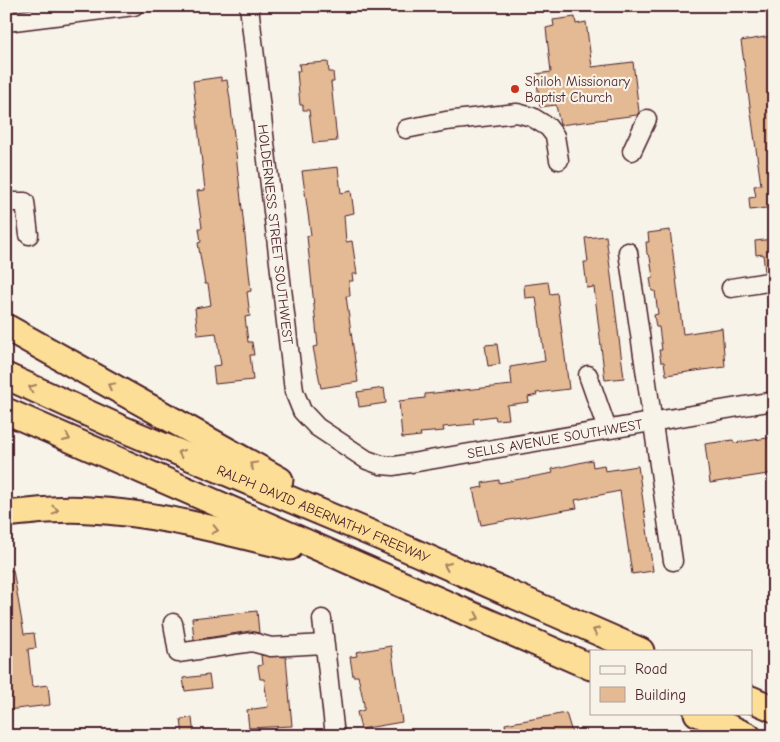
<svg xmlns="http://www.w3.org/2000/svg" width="780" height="742" font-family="'Comic Neue',sans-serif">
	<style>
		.building { fill: #e3ba93; stroke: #4a1f2b }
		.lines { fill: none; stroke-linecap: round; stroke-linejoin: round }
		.minor-casing { stroke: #4a1f2b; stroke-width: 21 }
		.highway-casing { stroke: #4a1f2b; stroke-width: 29 }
		.minor { stroke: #f7f3e8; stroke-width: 18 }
		.highway { stroke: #fdde96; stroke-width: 25 }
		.oneway { stroke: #a47e60 }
		.poi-dot { fill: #c8321e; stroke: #f7f3e8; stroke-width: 2 }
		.labels { text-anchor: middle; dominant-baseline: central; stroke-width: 4.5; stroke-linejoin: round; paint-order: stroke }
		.poi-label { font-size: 14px; fill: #4a1f2b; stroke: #f7f3e8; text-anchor: start }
		.street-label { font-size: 14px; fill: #4a1f2b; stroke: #f7f3e8 }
	</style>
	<rect width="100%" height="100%" fill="#f7f3e8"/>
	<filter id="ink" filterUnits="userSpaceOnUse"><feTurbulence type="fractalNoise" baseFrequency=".02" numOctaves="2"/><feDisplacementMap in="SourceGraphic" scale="10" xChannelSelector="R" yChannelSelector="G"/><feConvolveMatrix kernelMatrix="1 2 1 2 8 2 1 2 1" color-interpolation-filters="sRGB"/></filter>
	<g filter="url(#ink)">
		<g class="building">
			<path d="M575,17L576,24L586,22L592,67L633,62L639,112L637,115L560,125L556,105L540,107L536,74L551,72L546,28L554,26L553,20Z"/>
			<path d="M771,36L774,44V207L750,210L749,198L756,197L754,186L761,185L741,41Z"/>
			<path d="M328,62L329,72H333L334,82H331L337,141L313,143L309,110H303V105H300L297,71H300L299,64Z"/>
			<path d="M221,77V81L227,80L230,99L251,291L247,292L250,316L245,317L248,342H252L254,355H250L253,380L215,384L213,366L221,365L216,333L198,335L195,308L211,305L208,284H205L198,243L201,242L199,228H202L197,191L205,190L193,81Z"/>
			<path d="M338,167L341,193L351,191L354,213L344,215L346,242L352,241L357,274H352L353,281H349L350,296H346L358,382L321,388L313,347L318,346L307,236L311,235L302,171Z"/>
			<path d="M670,230L683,334L722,328L725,367L666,375L664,362H661L659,350H662L659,327H656L654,315L658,314L655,291H652L650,278H653L650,257L647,254L646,242H649L648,233Z"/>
			<path d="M606,236L624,378L605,380L594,287L587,288L584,262H588L585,238Z"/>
			<path d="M774,239V271L765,272L763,254L756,255L755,241Z"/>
			<path d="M548,282L550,294L557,293L569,389L536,393L537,395L528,397L529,402L507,405L509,419L496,420L495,416L473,419L474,424L443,427L444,431L420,433L421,436L402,438L399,401L425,398V394L512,385L510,367L545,361L536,297L525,298L524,285Z"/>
			<path d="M497,344L500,364L488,366L485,345Z"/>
			<path d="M384,388L386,403L359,407L357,392Z"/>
			<path d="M774,437V473L710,483L705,444L733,440L734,443Z"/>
			<path d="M592,460L593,467L604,465L605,471L638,466L653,571L632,574L620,491L575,500L577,508L481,525L473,489L483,487L482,483L499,480V483L553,473L552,469Z"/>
			<path d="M13,570L24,634L34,633L36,648L28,649L32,687L48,685L50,705L7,710L6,699L11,698L6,661V571Z"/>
			<path d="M257,611L259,633L250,631L194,640L192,618Z"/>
			<path d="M391,646L402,722L361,729L357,712L364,710V704L358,676H353L350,657L357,656L356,652Z"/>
			<path d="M261,655L286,657L292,726L249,728L247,710L268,707L264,679H260L258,666L262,665Z"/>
			<path d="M209,675L211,688L185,691L183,678Z"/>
			<path d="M566,713L573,736H507L505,724Z"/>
			<path d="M192,718L194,736H183L181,719Z"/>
		</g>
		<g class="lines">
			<g class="minor-casing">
				<g id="minor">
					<path id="s1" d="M249,6L294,391L302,411L317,427L367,460L381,465L394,466L774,401"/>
					<path d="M6,22L134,6"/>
					<path d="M406,129L446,121L517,113L532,117L548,127L555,136L559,160"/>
					<path d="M632,151L647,119"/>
					<path d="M6,202H25L29,235"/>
					<path d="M628,252L673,561"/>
					<path d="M731,288L774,281"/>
					<path d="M588,375L607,429"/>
					<path d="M322,619L335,736"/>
					<path d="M173,623L178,653L252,642L271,647L324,644"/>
				</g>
			</g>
			<g class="highway-casing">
				<g id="highway">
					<path d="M6,327L280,480"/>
					<path id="s2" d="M6,376L118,427L387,540L641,651"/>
					<path d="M6,411L591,667"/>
					<path d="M6,514C34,511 62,508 90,510C158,513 224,532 290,547"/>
					<path d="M751,699L774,709"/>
					<path d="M697,713L748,736"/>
				</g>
			</g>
			<use href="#minor" class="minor"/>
			<use href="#highway" class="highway"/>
		</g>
		<defs><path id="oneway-chevron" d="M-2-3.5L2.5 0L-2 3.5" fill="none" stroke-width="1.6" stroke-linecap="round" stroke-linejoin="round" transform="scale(1.25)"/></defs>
		<g class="oneway">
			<use href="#oneway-chevron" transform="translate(111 386) rotate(-151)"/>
			<use href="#oneway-chevron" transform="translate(32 388) rotate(-155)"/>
			<use href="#oneway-chevron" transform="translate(67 438) rotate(24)"/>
			<use href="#oneway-chevron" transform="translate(181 453) rotate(-157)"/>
			<use href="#oneway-chevron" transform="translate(253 465) rotate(-151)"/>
			<use href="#oneway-chevron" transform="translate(55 510) rotate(-1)"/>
			<use href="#oneway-chevron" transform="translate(215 530) rotate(13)"/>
			<use href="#oneway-chevron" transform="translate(447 566) rotate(-156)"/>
			<use href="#oneway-chevron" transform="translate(476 617) rotate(24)"/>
			<use href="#oneway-chevron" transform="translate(596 631) rotate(-156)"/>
		</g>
	</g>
	<circle class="poi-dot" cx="515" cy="89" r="5"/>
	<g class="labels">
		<g class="poi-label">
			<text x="525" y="81">Shiloh Missionary<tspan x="525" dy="16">Baptist Church</tspan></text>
		</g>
		<g class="street-label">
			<text stroke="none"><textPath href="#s1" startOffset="230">HOLDERNESS STREET SOUTHWEST</textPath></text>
			<text stroke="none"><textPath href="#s1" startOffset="682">SELLS AVENUE SOUTHWEST</textPath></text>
			<text stroke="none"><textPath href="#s2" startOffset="346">RALPH DAVID ABERNATHY FREEWAY</textPath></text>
		</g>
	</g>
	<rect width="780" height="742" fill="none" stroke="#f7f3e8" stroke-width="25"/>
	<rect x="12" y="12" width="755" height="717" fill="none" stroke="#4a1f2b" stroke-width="2" filter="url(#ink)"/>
	<rect x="590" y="650" width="162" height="65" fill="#f7f3e8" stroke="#b29e9c"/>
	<rect x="600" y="666" width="25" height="8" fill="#f7f3e8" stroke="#b29e9c"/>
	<text x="635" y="674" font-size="15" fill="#4a1f2b">Road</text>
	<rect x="600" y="687" width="25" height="15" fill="#e3ba93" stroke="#b29e9c"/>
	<text x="635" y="700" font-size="15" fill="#4a1f2b">Building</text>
</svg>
